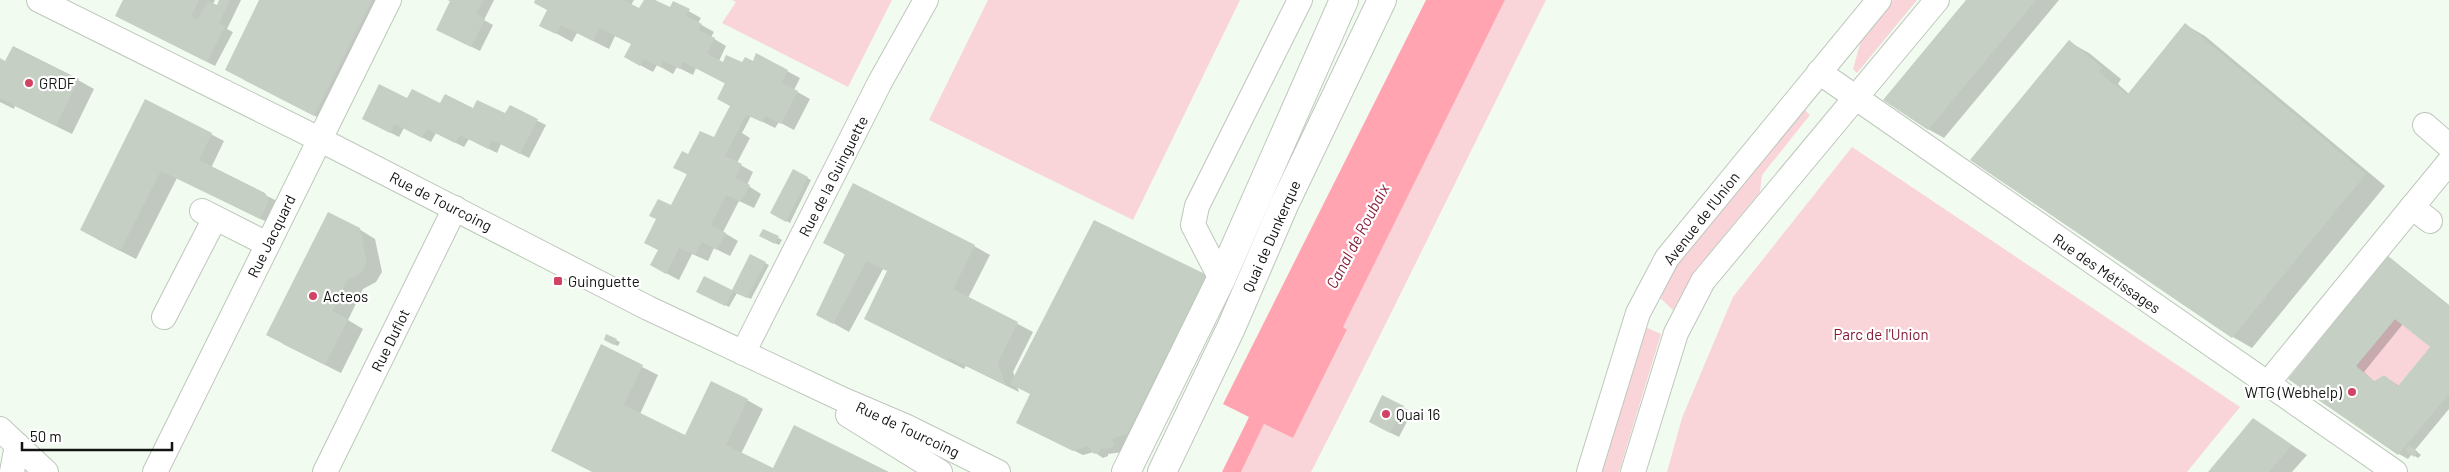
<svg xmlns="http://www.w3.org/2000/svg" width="2449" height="472" font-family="Barlow,sans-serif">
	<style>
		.green { fill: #f9d5d9 }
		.water { fill: #ffa4b0 }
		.shadow { fill: #0003; fill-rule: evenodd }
		.building { fill: #c6cfc4; fill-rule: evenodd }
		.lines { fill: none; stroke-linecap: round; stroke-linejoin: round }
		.minor-casing { stroke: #bec7bc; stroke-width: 26 }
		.major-casing { stroke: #bec7bc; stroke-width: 30 }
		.minor { stroke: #fff; stroke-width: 24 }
		.major { stroke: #fff; stroke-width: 28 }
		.poi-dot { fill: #d14263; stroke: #fff; stroke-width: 2 }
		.labels { text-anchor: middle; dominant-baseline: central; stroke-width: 4.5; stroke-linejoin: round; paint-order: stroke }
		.poi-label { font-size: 15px; fill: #111411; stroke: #fff; text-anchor: start }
		.street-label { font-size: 15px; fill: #111411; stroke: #fff }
		.park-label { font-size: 15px; fill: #7f1734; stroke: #fff }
		.water-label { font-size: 16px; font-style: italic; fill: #861e39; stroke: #fff }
	</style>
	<rect width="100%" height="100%" fill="#f2fbf0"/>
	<g class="green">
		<path d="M732,0H892L848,87L722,23L736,2Z"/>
		<path d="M988,0H1240L1133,220L929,120Z"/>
		<path d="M1505,0H1546C1467,157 1391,316 1311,472H1241L1264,424L1293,438L1347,331L1342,328Z"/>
		<path d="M1893,0H1917L1857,73L1853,69L1862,37Z"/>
		<path d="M1804,109L1810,115L1762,175L1760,192L1697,268L1673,310L1659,297L1681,256Z"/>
		<path d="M1852,147L2240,407L2187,472H1667L1682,418L1733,297Z"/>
		<path d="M2395,319L2430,347L2398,386L2384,375L2374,381L2356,366Z"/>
		<path d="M1645,327L1661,334L1619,472H1601Z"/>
	</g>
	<path class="water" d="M1426,0H1505L1343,327L1347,330L1293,438L1264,424L1241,472H1222L1249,417L1223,404Z"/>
	<g class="shadow">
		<path d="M124,0H215L213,4L218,7L221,0H241L227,29L233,32L215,66L117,16Z"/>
		<path d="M261,0H392L323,120L244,80Z"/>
		<path d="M449,0H494L484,20L493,25L480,51L446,34L451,1Z"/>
		<path d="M537,0H634L631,5L640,10L645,0H652L671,9L674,3L701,18L698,23L714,32L711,37L726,46L719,61L723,64L753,62L757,55L800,78L794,90L810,99L794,130L779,122L775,128L751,116L742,133L750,138L737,163L753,172L747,185L761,194L754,208L739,201L723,232L738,241L730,256L714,248L708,261L692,254L679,280L664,272L659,250L672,207L688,175L675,167L714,139L731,106L726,84L696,68L693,75L677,67L673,74L657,65L653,72L638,64L632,44L615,36L609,49L577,33L572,42L541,25L549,10Z"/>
		<path d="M1968,0H2059L1944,138L1928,129Z"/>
		<path d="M2186,25L2205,36L2385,186L2252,348L2233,337L2069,42L2089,53L2121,79L2118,84L2129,94Z"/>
		<path d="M0,60L78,80L94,89L72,134L15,106L14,109L0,102Z"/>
		<path d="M408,99L506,115L510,107L546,125L529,158L501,144L497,153L469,139L464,147L436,133L431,142L404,128L399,137L372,123Z"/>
		<path d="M145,100L224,141L211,168L277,201L273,225L177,178L136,259L97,239Z"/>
		<path d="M794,171L811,180L790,223L772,213Z"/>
		<path d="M359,229L375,239L382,272L376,282L363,289L348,320L363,329L341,373L283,344Z"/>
		<path d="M764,230L782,240L779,245L761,236Z"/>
		<path d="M825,243L974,246L990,255L968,298L1033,332L1013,372L1015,377L1207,276L1226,287L1123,452L1108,454V456L1103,458L1094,452L1083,455L1026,427L1031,394L1017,386L1019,392L966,366L964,369L881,327L889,271L883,269L849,332L833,323L846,255Z"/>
		<path d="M751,256L769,265L751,299L737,293L729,307L698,291H733Z"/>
		<path d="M2389,257L2449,305V409L2415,450L2421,455L2418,458L2412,454L2408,459L2399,454L2290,378ZM2403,324L2432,347L2399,386L2384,376L2375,382L2364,372Z"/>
		<path d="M607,336L620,342L618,346L609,342Z"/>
		<path d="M601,346L658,375L640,414L685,436L747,400L763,409L741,454L773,470L885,472H594Z"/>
		<path d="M1383,397L1412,412L1399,437L1379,427Z"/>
		<path d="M2253,419L2307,455L2292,472H2210Z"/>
	</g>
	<g class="building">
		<path d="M123,0H199L191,16L197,20L208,1L217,5L219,0H230L219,23L225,26L207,62L115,16Z"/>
		<path d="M259,0H372L314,116L225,70Z"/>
		<path d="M447,0H484L476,14L485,19L471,47L436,30L450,1Z"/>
		<path d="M535,0H624L639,8L644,0H655L670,7L673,1L690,9L686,16L702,24L699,30L715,38L707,54L723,62L726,55L742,62L745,57L753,61L756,53L788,70L782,83L798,91L781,124L766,116L762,122L746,115L725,156L742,164L735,178L750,185L741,202L726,195L711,225L726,233L717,250L702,242L695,255L679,248L666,274L650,265L658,250L644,243L656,219L649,216L658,199L671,205L687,174L673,168L682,151L688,154L700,131L714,137L722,121L730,106L717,99L725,83L683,62L680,69L664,61L660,67L644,59L640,66L624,57L631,44L599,28L593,41L561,25L556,34L539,26L547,10L534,3Z"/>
		<path d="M1966,0H2036L1928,130L1883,100Z"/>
		<path d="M2185,23L2366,174L2232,338L1970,160L2069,40L2102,67L2099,72L2127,95Z"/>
		<path d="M13,46L79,79L56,126L0,98V58L5,61Z"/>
		<path d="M379,84L407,98L412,89L440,103L445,94L473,108L477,100L505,113L510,105L538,119L520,154L492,140L488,149L460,135L455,143L427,129L422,138L395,124L390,133L362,119Z"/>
		<path d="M145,99L212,133L199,160L265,193L268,198V203L260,219L161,171L120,251L80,230Z"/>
		<path d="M793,169L808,177L786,222L770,213Z"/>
		<path d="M853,183L975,245L953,289L1018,322L998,362L1005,385L950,358L948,361L864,319L887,271L867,261L833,324L816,315L845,254L823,243Z"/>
		<path d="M328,212L360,228L367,263L361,273L347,281L332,311L348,319L325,365L266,335Z"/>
		<path d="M1094,220L1207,275L1127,434L1112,439L1114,444L1112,448L1100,449V452L1094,454L1088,446L1073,451L1016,423L1030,394L1010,384Z"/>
		<path d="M763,229L779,236L775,244L759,236Z"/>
		<path d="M750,254L766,262L747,298L733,292L725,306L696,292L704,276L732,290Z"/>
		<path d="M2388,256L2449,306V394L2398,455L2288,379ZM2395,319L2430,347L2398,386L2384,375L2374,381L2356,366Z"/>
		<path d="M606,334L617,339L614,345L604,340Z"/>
		<path d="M601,344L643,365L624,405L685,435L711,381L748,399L726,445L773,468L794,425L889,472H592L551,451Z"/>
		<path d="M1382,395L1404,406L1390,433L1369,422Z"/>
		<path d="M2253,418L2292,445L2269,472H2208Z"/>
		<path d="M2409,445L2418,452L2414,457L2405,450Z"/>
	</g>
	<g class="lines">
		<g class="minor-casing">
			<g id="minor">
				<path d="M39,0L319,139L648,308L844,400L905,426L998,472"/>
				<path d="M1819,72L2395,472"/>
				<path d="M2425,125L2449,146"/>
				<path d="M2412,207L2430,221"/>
				<path d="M202,211L267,244"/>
				<path d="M1221,279L1193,225L1197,206L1300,0"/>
				<path d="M164,317L215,218"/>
				<path d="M743,353L880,82L926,0"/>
				<path d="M2267,384L2449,162"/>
				<path d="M848,415L940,472"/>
				<path d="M0,429L46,472"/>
				<path d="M12,472L17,445"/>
				<path d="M155,472L389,0"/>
				<path d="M325,472L455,208"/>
				<path d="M1589,472L1638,313L1667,258L1879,0"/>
				<path d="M1633,472L1676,333L1703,281L1937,0"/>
			</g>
		</g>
		<g class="major-casing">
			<g id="major">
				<path d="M1126,472L1221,279L1344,0"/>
				<path d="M1162,472L1231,328L1284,205L1382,0"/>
			</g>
		</g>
		<use href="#minor" class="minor"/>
		<use href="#major" class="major"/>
	</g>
	<g class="poi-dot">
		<circle cx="29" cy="83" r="5"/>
		<rect x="553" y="276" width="10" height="10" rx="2.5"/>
		<circle cx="313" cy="296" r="5"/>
		<circle cx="2352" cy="392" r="5"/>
		<circle cx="1386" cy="414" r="5"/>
	</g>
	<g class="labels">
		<g class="poi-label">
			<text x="39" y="83">GRDF</text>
			<text x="568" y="281">Guinguette</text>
			<text x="323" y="296">Acteos</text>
			<text x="2342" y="392" text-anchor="end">WTG (Webhelp)</text>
			<text x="1396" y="414">Quai 16</text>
		</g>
		<g class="street-label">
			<text transform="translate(833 176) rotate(-63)">Rue de la Guinguette</text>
			<text transform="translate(441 201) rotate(27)">Rue de Tourcoing</text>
			<text transform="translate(1701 218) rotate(-52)">Avenue de l'Union</text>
			<text transform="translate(271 236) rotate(-64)">Rue Jacquard</text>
			<text transform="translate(1271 236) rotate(-66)">Quai de Dunkerque</text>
			<text transform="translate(2107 273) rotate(35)">Rue des Métissages</text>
			<text transform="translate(390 340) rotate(-64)">Rue Duflot</text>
			<text transform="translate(908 429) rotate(25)">Rue de Tourcoing</text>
		</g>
		<g class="park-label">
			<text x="1881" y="334">Parc de l'Union</text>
		</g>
		<g class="water-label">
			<text transform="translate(1357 236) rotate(-62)">Canal de Roubaix</text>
		</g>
	</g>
	<path d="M22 442v8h150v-8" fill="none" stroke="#111411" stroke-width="2.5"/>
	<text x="30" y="442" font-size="15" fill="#111411" stroke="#ffffff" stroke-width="4" paint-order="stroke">50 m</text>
</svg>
